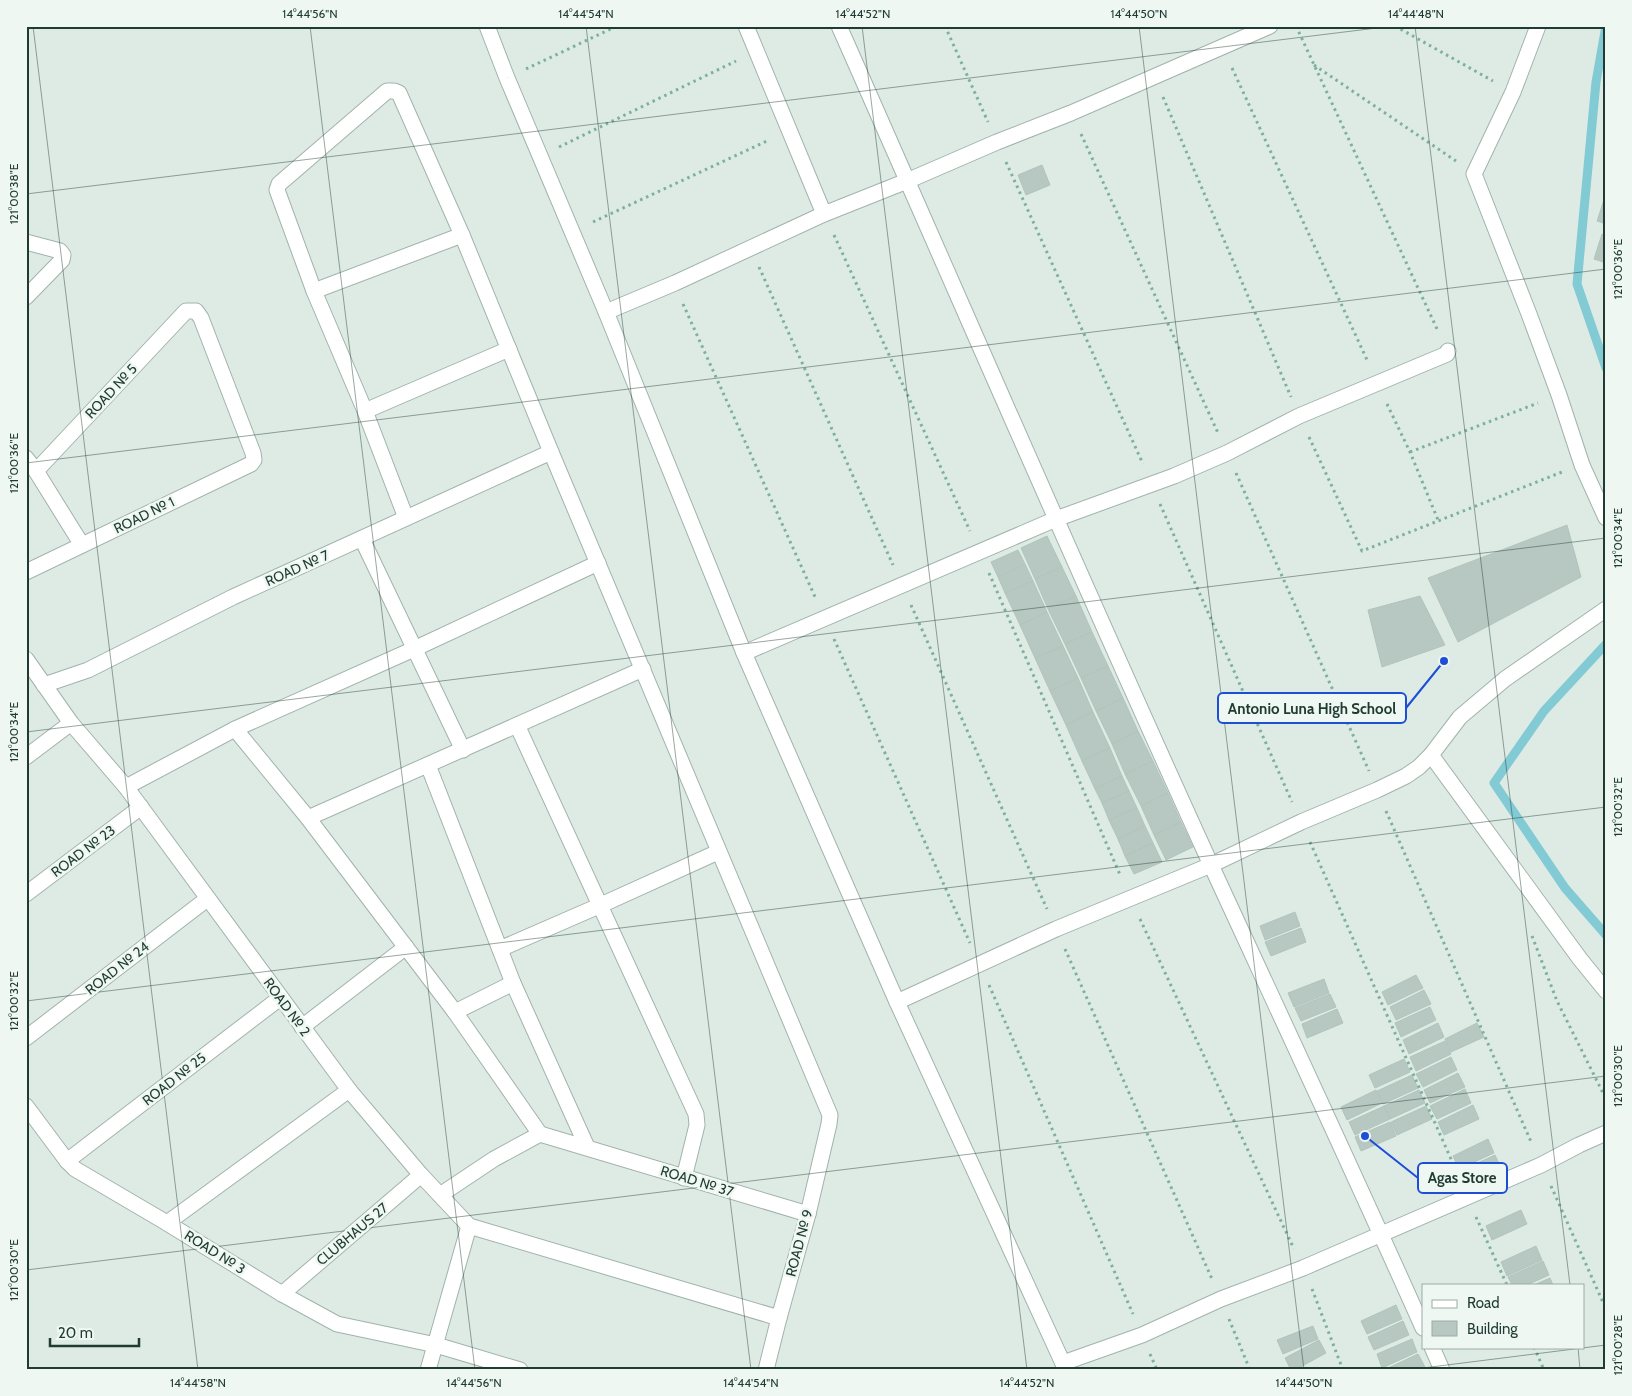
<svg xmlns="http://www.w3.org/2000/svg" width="1632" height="1396" font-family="Cabin,sans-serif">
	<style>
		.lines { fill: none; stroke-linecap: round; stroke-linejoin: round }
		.stream { stroke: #82cad4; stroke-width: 9 }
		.building { fill: #b6c8c1; stroke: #b0c5bc }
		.minor-casing { stroke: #a1b3ac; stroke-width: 17 }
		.path { stroke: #7db09e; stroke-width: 3; stroke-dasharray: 2.5 4; stroke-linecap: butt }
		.minor { stroke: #fff; stroke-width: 15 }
		.ticks { fill: none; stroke: #1f3b33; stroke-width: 1; stroke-opacity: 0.45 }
		.labels { text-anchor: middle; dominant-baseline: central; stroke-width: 5; stroke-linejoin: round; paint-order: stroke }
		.street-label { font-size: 14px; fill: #1f3b33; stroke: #eff7f3 }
		.leader { fill: none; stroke: #1d4ed8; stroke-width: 2 }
		.callout-dot { fill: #1d4ed8; stroke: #eff7f3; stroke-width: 2 }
		.callout { fill: #eff7f3; stroke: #1d4ed8; stroke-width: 2 }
		.callout-label { font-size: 15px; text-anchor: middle; font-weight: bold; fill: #1f3b33 }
		.neatline { fill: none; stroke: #1f3b33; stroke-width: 2 }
		.ticks-label { font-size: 12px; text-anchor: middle; fill: #1f3b33 }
	</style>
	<rect width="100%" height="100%" fill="#deebe5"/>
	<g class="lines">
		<g class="stream">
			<path d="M1606,26L1596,82L1577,284L1606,368"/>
			<path d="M1606,644L1544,711L1494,783L1565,888L1606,935"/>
		</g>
	</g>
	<g class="building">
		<path d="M1042,165L1050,185L1026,195L1018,175Z"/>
		<path d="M1605,197H1606V224L1597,221Z"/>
		<path d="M1602,234L1606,236V263L1594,259Z"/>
		<path d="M1567,525L1581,577L1458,642L1428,578Z"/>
		<path d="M1047,536L1062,567L1035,579L1021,548Z"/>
		<path d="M1018,550L1025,564L998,577L991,562Z"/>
		<path d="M1025,564L1033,581L1005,593L998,577Z"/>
		<path d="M1062,567L1076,596L1048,609L1035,579Z"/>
		<path d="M1033,581L1047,612L1020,625L1005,593Z"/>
		<path d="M1076,596L1092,632L1065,644L1048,609Z"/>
		<path d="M1420,596L1445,645L1382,667L1368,610Z"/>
		<path d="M1047,612L1063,646L1035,658L1020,625Z"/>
		<path d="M1092,632L1108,666L1081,678L1065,644Z"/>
		<path d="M1063,646L1078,678L1050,691L1035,658Z"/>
		<path d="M1108,666L1123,698L1096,711L1081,678Z"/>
		<path d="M1078,678L1093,712L1066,725L1050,691Z"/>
		<path d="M1123,698L1138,731L1112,744L1096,711Z"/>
		<path d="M1093,712L1110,748L1082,761L1066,725Z"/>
		<path d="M1138,731L1153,761L1125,774L1112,744Z"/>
		<path d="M1110,748L1122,776L1095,789L1082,761Z"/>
		<path d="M1153,761L1168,793L1141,806L1125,774Z"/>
		<path d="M1122,776L1129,791L1102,803L1095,789Z"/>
		<path d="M1129,791L1137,808L1109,820L1102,803Z"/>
		<path d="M1168,793L1181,822L1154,835L1141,806Z"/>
		<path d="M1137,808L1145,826L1118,839L1109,820Z"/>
		<path d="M1181,822L1193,847L1166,860L1154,835Z"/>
		<path d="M1145,826L1153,843L1125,856L1118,839Z"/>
		<path d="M1153,843L1162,862L1134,874L1125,856Z"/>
		<path d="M1295,912L1300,926L1265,940L1260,926Z"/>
		<path d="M1301,928L1306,942L1271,956L1265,942Z"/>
		<path d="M1416,975L1423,988L1388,1005L1382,992Z"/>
		<path d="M1324,979L1329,993L1294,1007L1288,993Z"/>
		<path d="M1424,990L1431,1004L1396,1020L1390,1007Z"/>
		<path d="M1330,994L1336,1007L1301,1021L1295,1008Z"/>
		<path d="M1430,1007L1436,1020L1401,1037L1395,1023Z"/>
		<path d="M1337,1009L1343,1023L1307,1038L1302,1024Z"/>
		<path d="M1438,1023L1444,1037L1409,1054L1403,1040Z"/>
		<path d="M1477,1023L1484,1037L1451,1052L1445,1039Z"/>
		<path d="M1445,1041L1451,1054L1416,1071L1410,1057Z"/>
		<path d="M1451,1057L1457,1070L1423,1087L1416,1074Z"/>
		<path d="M1404,1059L1410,1072L1375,1088L1369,1075Z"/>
		<path d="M1458,1073L1465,1087L1430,1103L1424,1090Z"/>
		<path d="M1412,1075L1418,1088L1383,1104L1377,1091Z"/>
		<path d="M1465,1089L1471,1103L1437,1119L1430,1106Z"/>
		<path d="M1376,1090L1382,1103L1347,1120L1341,1107Z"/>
		<path d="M1419,1090L1425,1103L1390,1119L1384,1106Z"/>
		<path d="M1473,1105L1479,1119L1444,1135L1438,1122Z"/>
		<path d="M1384,1106L1390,1119L1355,1135L1349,1122Z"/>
		<path d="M1426,1106L1432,1119L1397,1135L1391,1122Z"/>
		<path d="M1390,1122L1396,1136L1361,1151L1355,1137Z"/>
		<path d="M1488,1139L1494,1153L1459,1169L1453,1156Z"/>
		<path d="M1495,1155L1501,1168L1466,1185L1460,1171Z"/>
		<path d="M1521,1210L1527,1224L1492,1240L1486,1226Z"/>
		<path d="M1536,1246L1542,1260L1507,1276L1501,1262Z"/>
		<path d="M1543,1261L1549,1275L1527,1285H1512L1508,1277Z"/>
		<path d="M1550,1278L1553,1285H1534Z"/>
		<path d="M1396,1305L1402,1319L1367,1334L1361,1321Z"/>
		<path d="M1403,1321L1409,1335L1374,1350L1368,1337Z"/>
		<path d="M1313,1326L1318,1339L1283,1354L1277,1340Z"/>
		<path d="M1412,1339L1417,1352L1382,1368L1377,1354Z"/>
		<path d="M1319,1340L1326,1353L1295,1370H1291L1285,1358Z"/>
		<path d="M1418,1354L1425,1367L1419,1370H1384Z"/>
	</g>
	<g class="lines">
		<g class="minor-casing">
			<g id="minor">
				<path d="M487,26L507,78L606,312L744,653L897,1002L1066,1370"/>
				<path d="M746,26L824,214"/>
				<path d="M839,26C963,306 1084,587 1211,865C1282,1019 1354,1173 1423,1328"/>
				<path d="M1538,26L1513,92L1474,174L1529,314L1559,395L1582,465L1606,518"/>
				<path d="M26,242L60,251L63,255L62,260L26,297"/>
				<path d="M314,291L462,235"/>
				<path d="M606,312L675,283L824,214L907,181L997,142L1071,113L1270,26"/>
				<path d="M365,411L509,349"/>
				<path d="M26,458L36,471L82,545"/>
				<path d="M406,518L365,411L314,291L277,190L279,184L387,91H394L399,93L462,235L551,452L830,1115L829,1124L808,1214L779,1318L766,1370"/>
				<path d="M362,539L463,750"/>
				<path d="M26,572L251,464L254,460L253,453L201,318L196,311H186L36,471"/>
				<path d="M1606,609L1505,679L1460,717L1431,755L1580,959L1606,991"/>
				<path d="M744,653L1056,519L1174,476L1227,453L1299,416L1447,354L1448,351"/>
				<path d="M26,659L71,723L126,787L349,1090L421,1175L469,1226"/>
				<path d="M44,685L88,670L233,597L551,452"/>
				<path d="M517,725L696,1114L697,1125L684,1178"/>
				<path d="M235,729L308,818L455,1012L540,1134"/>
				<path d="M26,757L71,723"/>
				<path d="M428,765L513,983L587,1147"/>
				<path d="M126,787L235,729L414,649L598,563"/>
				<path d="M308,818L643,669"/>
				<path d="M26,894L141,807"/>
				<path d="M500,949L601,905L718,852"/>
				<path d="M897,1002L1056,929L1211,865L1301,822L1377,790L1406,776L1419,767L1431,755"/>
				<path d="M455,1012L513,983"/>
				<path d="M302,1027L406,947"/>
				<path d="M26,1038L207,899"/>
				<path d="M26,1106L67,1161L75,1169L167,1223L282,1294L337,1324L436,1345L520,1370"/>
				<path d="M67,1161L280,998"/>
				<path d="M440,1195L494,1159L540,1134L808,1214"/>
				<path d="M167,1223L349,1090"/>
				<path d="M469,1226L779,1318"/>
				<path d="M282,1294L421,1175"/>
				<path d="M1432,1347L1442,1370"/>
				<path d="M1063,1363L1142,1335L1221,1299L1303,1268L1541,1165L1579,1145L1606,1133"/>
				<path d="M428,1370L469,1226"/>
			</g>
		</g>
		<g class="path">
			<path d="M945,26L988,122"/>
			<path d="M1296,26L1438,331"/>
			<path d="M1395,26L1493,81"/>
			<path d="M1314,65L1456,161"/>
			<path d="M1232,68L1368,362"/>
			<path d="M526,69L617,26"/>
			<path d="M1163,97L1291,397"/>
			<path d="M1081,134L1218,433"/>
			<path d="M559,147L736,61"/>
			<path d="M1006,162L1143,464"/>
			<path d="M593,222L769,140"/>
			<path d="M834,235L970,531"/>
			<path d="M759,267L893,565"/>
			<path d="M683,304L816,599"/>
			<path d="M1387,404L1410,452L1438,520"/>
			<path d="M1309,437L1362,551L1562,472"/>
			<path d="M1410,452L1538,403"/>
			<path d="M1236,473L1369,771"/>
			<path d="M1160,504L1292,802"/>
			<path d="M989,573L1121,877"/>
			<path d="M911,605L1047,909"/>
			<path d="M834,639L970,943"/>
			<path d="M1386,811L1532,1144"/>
			<path d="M1310,842L1459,1177"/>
			<path d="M1140,919L1294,1249"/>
			<path d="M1532,936L1557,1001L1606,1099"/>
			<path d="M1065,949L1212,1279"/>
			<path d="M989,985L1133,1314"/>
			<path d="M1551,1186L1606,1309"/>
			<path d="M1476,1217L1507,1285"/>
			<path d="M1312,1289L1343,1370"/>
			<path d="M1229,1319L1250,1370"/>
			<path d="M1534,1347L1544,1370"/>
			<path d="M1150,1354L1157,1370"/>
		</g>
		<use href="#minor" class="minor"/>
	</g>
	<path class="ticks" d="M33,26L198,1370M310,26L475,1370M586,26L751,1370M862,26L1027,1370M1139,26L1304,1370M1415,26L1570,1285M26,194L1393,26M26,463L1606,269M26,732L1606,538M26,1001L1606,807M26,1270L1606,1076M1578,1347L1580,1370M1407,1370L1606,1345"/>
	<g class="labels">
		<g class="street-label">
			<text transform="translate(111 391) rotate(-47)">ROAD № 5</text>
			<text transform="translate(144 515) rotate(-26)">ROAD № 1</text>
			<text transform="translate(297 568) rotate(-24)">ROAD № 7</text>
			<text transform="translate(83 851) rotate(-37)">ROAD № 23</text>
			<text transform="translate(117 968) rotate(-38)">ROAD № 24</text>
			<text transform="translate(287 1007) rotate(54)">ROAD № 2</text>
			<text transform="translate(174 1079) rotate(-38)">ROAD № 25</text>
			<text transform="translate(697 1181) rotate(17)">ROAD № 37</text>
			<text transform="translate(352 1234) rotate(-40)">CLUBHAUS 27</text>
			<text transform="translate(799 1243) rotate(-75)">ROAD № 9</text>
			<text transform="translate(215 1252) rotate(32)">ROAD № 3</text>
		</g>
	</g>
	<path class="leader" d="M1444 661L1406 708M1365 1136L1418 1178"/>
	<g class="callout-dot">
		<circle cx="1444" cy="661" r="5"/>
		<circle cx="1365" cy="1136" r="5"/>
	</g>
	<g class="callout">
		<rect x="1218" y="693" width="188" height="30" rx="5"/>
		<rect x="1418" y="1163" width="89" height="30" rx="5"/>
	</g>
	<g class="callout-label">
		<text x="1312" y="714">Antonio Luna High School</text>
		<text x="1462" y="1183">Agas Store</text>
	</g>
	<rect width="1632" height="1396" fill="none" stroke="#eff7f3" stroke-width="55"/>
	<rect x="1422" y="1284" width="162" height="65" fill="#eff7f3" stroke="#9caca6"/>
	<rect x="1432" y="1300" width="25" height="8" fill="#ffffff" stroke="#9caca6"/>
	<text x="1467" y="1308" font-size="15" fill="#1f3b33">Road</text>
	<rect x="1432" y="1321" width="25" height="15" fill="#b6c8c1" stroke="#9caca6"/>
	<text x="1467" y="1334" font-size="15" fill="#1f3b33">Building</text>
	<path d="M50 1338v8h89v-8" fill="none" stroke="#1f3b33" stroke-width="2.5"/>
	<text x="58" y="1338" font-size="15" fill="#1f3b33" stroke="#eff7f3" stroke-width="4" paint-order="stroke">20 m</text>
	<rect x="28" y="28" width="1576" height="1340" class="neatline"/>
	<g class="ticks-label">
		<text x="310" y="18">14°44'56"N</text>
		<text x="586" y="18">14°44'54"N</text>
		<text x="863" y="18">14°44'52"N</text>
		<text x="1139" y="18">14°44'50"N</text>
		<text x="1416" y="18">14°44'48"N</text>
		<text transform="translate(14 194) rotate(-90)" y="4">121°00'38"E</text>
		<text transform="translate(1618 269) rotate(-90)" y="4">121°00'36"E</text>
		<text transform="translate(14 463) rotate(-90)" y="4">121°00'36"E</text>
		<text transform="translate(1618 538) rotate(-90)" y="4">121°00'34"E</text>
		<text transform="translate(14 732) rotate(-90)" y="4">121°00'34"E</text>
		<text transform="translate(1618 807) rotate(-90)" y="4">121°00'32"E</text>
		<text transform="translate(14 1001) rotate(-90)" y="4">121°00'32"E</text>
		<text transform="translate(1618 1076) rotate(-90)" y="4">121°00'30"E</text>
		<text transform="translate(14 1270) rotate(-90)" y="4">121°00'30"E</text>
		<text transform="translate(1618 1345) rotate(-90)" y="4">121°00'28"E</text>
		<text x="198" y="1387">14°44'58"N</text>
		<text x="474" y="1387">14°44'56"N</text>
		<text x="751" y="1387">14°44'54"N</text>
		<text x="1027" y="1387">14°44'52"N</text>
		<text x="1304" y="1387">14°44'50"N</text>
	</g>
</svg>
